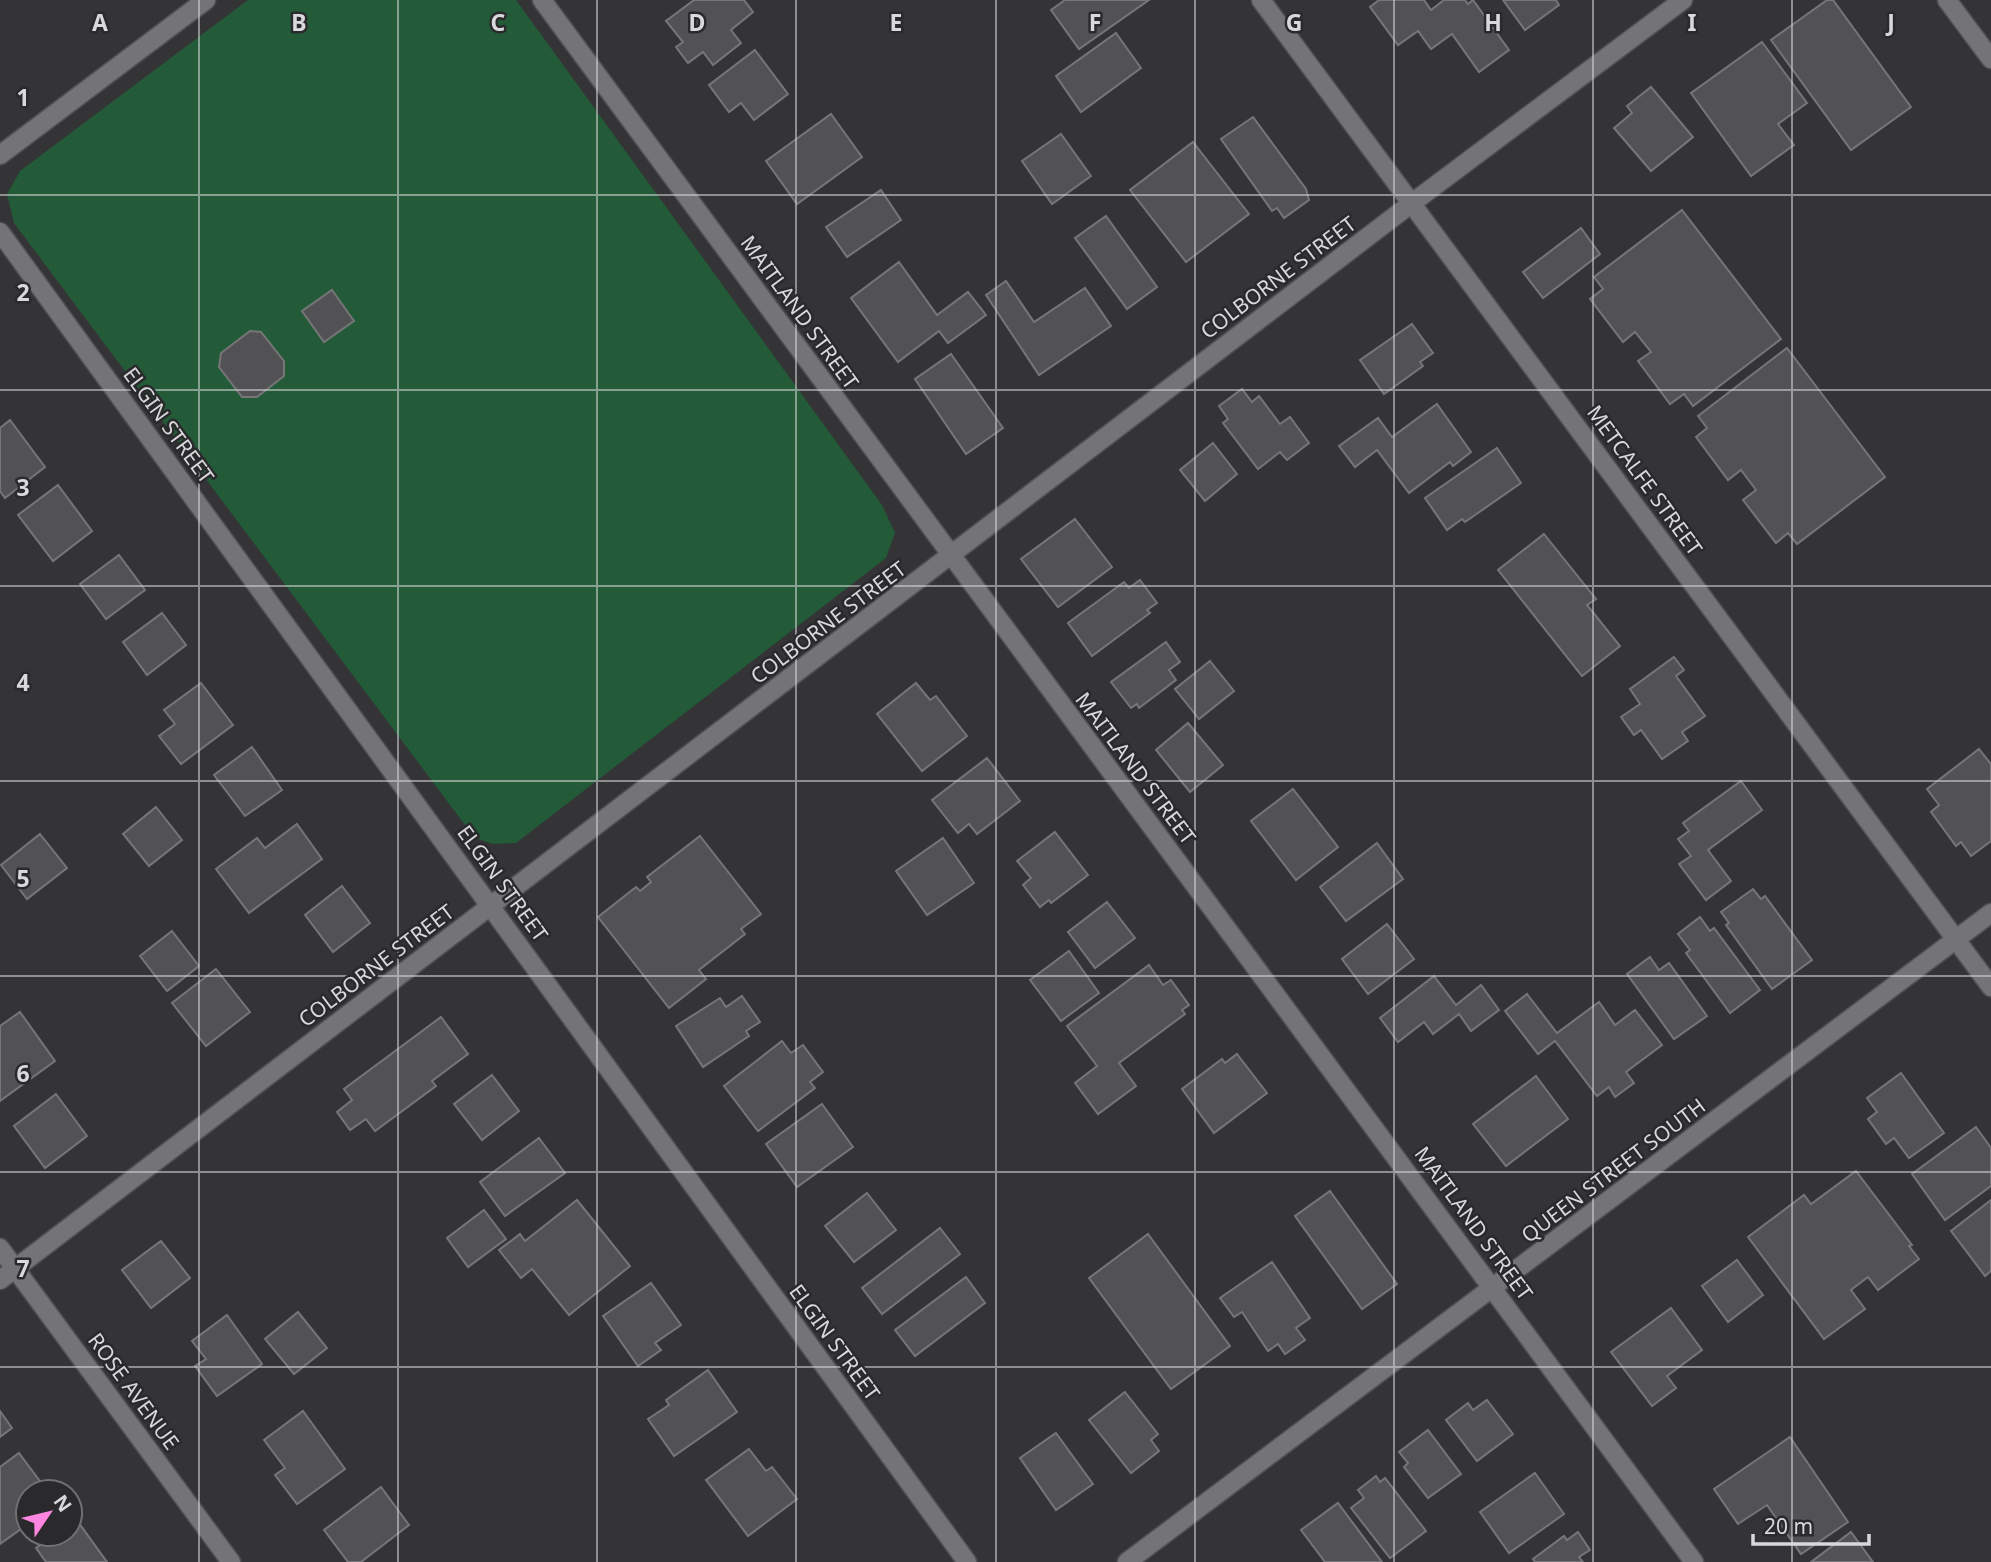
<svg xmlns="http://www.w3.org/2000/svg" width="1991" height="1562" font-family="'Noto Sans',sans-serif">
	<style>
		.green { fill: #235b38 }
		.building { fill: #525153; stroke: #767578; stroke-width: 2 }
		.lines { fill: none; stroke-linecap: round; stroke-linejoin: round }
		.minor-casing { stroke: #515153; stroke-width: 21 }
		.minor { stroke: #747477; stroke-width: 18 }
		.grid { fill: none; stroke: #d9d9db; stroke-width: 2; stroke-opacity: 0.55 }
		.labels { text-anchor: middle; dominant-baseline: central; stroke-width: 5; stroke-linejoin: round; paint-order: stroke }
		.street-label { font-size: 21px; fill: #d9d9db; stroke: #2a2a2d }
		.grid-label { font-size: 23px; text-anchor: middle; font-weight: bold; fill: #d9d9db; stroke: #2a2a2d; stroke-width: 5; stroke-linejoin: round; paint-order: stroke }
	</style>
	<rect width="100%" height="100%" fill="#343437"/>
	<path class="green" d="M248,0H516L882,505L895,533L886,558L516,843L492,844L474,837L14,223L7,194L20,171Z"/>
	<g class="building">
		<path d="M694,0H744L753,12L731,30L741,43L713,65L703,52L688,63L676,47L683,42L666,21Z"/>
		<path d="M1065,0H1149L1079,49L1051,10Z"/>
		<path d="M1379,0H1424L1431,10L1444,0H1465L1468,4L1473,0L1509,50L1479,72L1452,34L1431,49L1418,31L1398,45L1370,7Z"/>
		<path d="M1503,0H1556L1559,5L1525,30Z"/>
		<path d="M1827,0H1833L1911,107L1851,150L1771,40Z"/>
		<path d="M1116,33L1141,68L1081,112L1056,76Z"/>
		<path d="M1762,42L1807,103L1778,124L1794,145L1751,176L1691,93Z"/>
		<path d="M755,50L788,94L754,120L741,103L729,112L709,85Z"/>
		<path d="M1651,87L1693,137L1651,171L1614,128L1632,113L1627,106Z"/>
		<path d="M831,114L862,157L797,204L766,161Z"/>
		<path d="M1253,117L1306,189L1309,200L1284,218L1277,208L1272,211L1221,139Z"/>
		<path d="M1061,134L1091,176L1052,204L1022,161Z"/>
		<path d="M1193,142L1249,214L1186,262L1130,190Z"/>
		<path d="M881,190L901,220L847,257L826,227Z"/>
		<path d="M1682,210L1781,339L1693,406L1684,394L1670,404L1638,361L1651,352L1635,332L1623,342L1590,299L1603,289L1594,277Z"/>
		<path d="M1106,216L1157,287L1127,309L1075,238Z"/>
		<path d="M1581,228L1600,254L1543,298L1523,272Z"/>
		<path d="M899,262L937,315L968,292L986,315L948,343L939,331L898,362L851,298Z"/>
		<path d="M1006,281L1034,322L1085,288L1111,326L1039,375L986,295Z"/>
		<path d="M332,290L354,321L324,342L302,311Z"/>
		<path d="M1412,324L1433,353L1420,362L1423,366L1384,394L1360,360Z"/>
		<path d="M250,331L261,332L284,361V376L257,397H242L219,367L221,353Z"/>
		<path d="M1787,348L1885,477L1797,544L1788,533L1776,543L1743,500L1756,490L1741,470L1728,480L1696,437L1707,428L1698,416Z"/>
		<path d="M951,354L1003,428L966,454L915,379Z"/>
		<path d="M1242,389L1252,402L1259,396L1280,424L1290,417L1309,443L1287,460L1280,452L1258,469L1223,423L1228,419L1219,406Z"/>
		<path d="M1437,404L1471,452L1453,466L1450,462L1409,493L1377,450L1355,467L1339,446L1378,418L1392,437Z"/>
		<path d="M10,420L45,467L5,498L0,491V428Z"/>
		<path d="M1213,443L1237,474L1205,501L1180,470Z"/>
		<path d="M1497,448L1521,483L1465,522L1462,519L1447,530L1425,498Z"/>
		<path d="M58,485L92,531L53,561L18,515Z"/>
		<path d="M1075,519L1112,567L1058,607L1021,559Z"/>
		<path d="M1544,534L1596,599L1587,605L1620,646L1582,676L1498,570Z"/>
		<path d="M119,555L145,590L106,619L80,584Z"/>
		<path d="M1140,580L1157,603L1147,610L1150,613L1092,656L1068,623L1124,582L1129,588Z"/>
		<path d="M162,613L186,645L147,675L123,642Z"/>
		<path d="M1166,642L1180,662L1169,670L1176,680L1139,708L1137,704L1131,708L1111,682Z"/>
		<path d="M1674,657L1684,670L1676,676L1705,716L1682,732L1688,741L1662,759L1641,730L1634,735L1621,717L1640,704L1630,689Z"/>
		<path d="M1210,661L1234,691L1199,719L1175,689Z"/>
		<path d="M201,683L233,725L181,764L159,736L175,724L164,710Z"/>
		<path d="M916,683L930,700L936,696L967,736L922,771L877,714Z"/>
		<path d="M1188,723L1223,765L1190,792L1156,750Z"/>
		<path d="M252,747L282,790L245,816L214,775Z"/>
		<path d="M1979,749L1991,764V841L1971,856L1961,842L1956,846L1931,812L1939,805L1927,789Z"/>
		<path d="M987,758L1020,801L977,834L969,824L958,833L932,800Z"/>
		<path d="M1741,781L1762,810L1708,850L1731,881L1706,900L1679,864L1691,856L1678,839L1689,831L1683,823Z"/>
		<path d="M1293,789L1338,847L1296,880L1251,821Z"/>
		<path d="M156,807L182,840L149,866L123,834Z"/>
		<path d="M297,824L322,859L249,913L216,869L257,838L265,848Z"/>
		<path d="M1055,832L1088,875L1051,903L1049,900L1040,907L1023,885L1031,878L1017,861Z"/>
		<path d="M40,834L67,868L27,899L1,865Z"/>
		<path d="M700,836L761,914L741,929L745,934L699,970L706,979L669,1008L598,917L636,887L640,891L651,882L647,877Z"/>
		<path d="M943,838L974,883L927,915L896,871Z"/>
		<path d="M1377,843L1403,879L1346,921L1320,887Z"/>
		<path d="M342,886L370,923L333,952L305,915Z"/>
		<path d="M1753,889L1761,899L1765,896L1812,960L1772,989L1726,925L1729,923L1721,912Z"/>
		<path d="M1107,902L1135,938L1095,968L1068,932Z"/>
		<path d="M1700,917L1710,931L1714,928L1760,990L1730,1013L1686,953L1690,950L1678,934Z"/>
		<path d="M1387,924L1414,959L1368,994L1342,959Z"/>
		<path d="M172,931L199,966L167,991L140,956Z"/>
		<path d="M1069,951L1099,993L1061,1021L1030,980Z"/>
		<path d="M1650,957L1659,970L1669,963L1707,1016L1674,1039L1627,974Z"/>
		<path d="M1149,965L1163,985L1171,980L1189,1005L1182,1010L1185,1014L1119,1063L1136,1086L1098,1114L1075,1083L1097,1066L1067,1026Z"/>
		<path d="M216,969L250,1012L206,1046L172,1003Z"/>
		<path d="M1434,976L1456,1005L1481,985L1499,1010L1471,1031L1459,1014L1433,1034L1424,1022L1398,1042L1380,1018Z"/>
		<path d="M1527,994L1557,1033L1599,1002L1615,1025L1635,1010L1662,1045L1626,1072L1634,1083L1615,1097L1609,1087L1597,1096L1555,1041L1538,1054L1505,1011Z"/>
		<path d="M742,996L760,1022L746,1031L749,1036L703,1067L676,1026L720,998L726,1007Z"/>
		<path d="M20,1012L55,1061L0,1101V1026Z"/>
		<path d="M441,1017L468,1054L432,1081L436,1086L375,1131L366,1119L350,1130L337,1112L352,1100L344,1089Z"/>
		<path d="M782,1041L791,1053L803,1045L823,1072L810,1082L815,1088L758,1131L724,1086Z"/>
		<path d="M1237,1054L1267,1093L1214,1133L1182,1089L1222,1059L1225,1063Z"/>
		<path d="M1901,1073L1944,1133L1909,1158L1894,1138L1886,1144L1868,1119L1877,1112L1867,1098Z"/>
		<path d="M492,1075L519,1111L482,1140L454,1104Z"/>
		<path d="M1536,1076L1568,1119L1506,1166L1473,1124Z"/>
		<path d="M56,1094L87,1136L45,1168L14,1126Z"/>
		<path d="M822,1104L853,1147L797,1187L766,1144Z"/>
		<path d="M1976,1127L1991,1148V1186L1945,1220L1912,1174Z"/>
		<path d="M539,1138L565,1173L505,1216L480,1182Z"/>
		<path d="M1856,1171L1912,1245L1909,1246L1919,1259L1878,1290L1868,1277L1851,1290L1865,1309L1824,1339L1748,1237L1804,1195L1811,1204Z"/>
		<path d="M1330,1191L1397,1284L1362,1309L1295,1216Z"/>
		<path d="M867,1193L896,1230L854,1262L825,1226Z"/>
		<path d="M577,1200L630,1266L569,1315L532,1269L521,1278L499,1250L520,1234L525,1241Z"/>
		<path d="M1991,1200V1271L1985,1276L1951,1231Z"/>
		<path d="M484,1210L506,1239L468,1267L447,1238Z"/>
		<path d="M940,1228L960,1254L882,1314L862,1288Z"/>
		<path d="M1148,1234L1230,1346L1171,1389L1089,1278Z"/>
		<path d="M161,1241L190,1278L151,1308L122,1270Z"/>
		<path d="M1737,1260L1763,1295L1728,1322L1702,1286Z"/>
		<path d="M1272,1262L1310,1318L1296,1328L1305,1340L1285,1354L1278,1344L1268,1351L1242,1312L1234,1317L1220,1298Z"/>
		<path d="M966,1277L985,1303L915,1356L895,1330Z"/>
		<path d="M651,1283L681,1325L655,1343L661,1350L638,1366L603,1316Z"/>
		<path d="M1671,1308L1702,1350L1667,1376L1676,1388L1652,1406L1611,1352Z"/>
		<path d="M298,1312L327,1348L294,1374L265,1339Z"/>
		<path d="M227,1315L262,1364L217,1396L195,1366L206,1359L192,1341Z"/>
		<path d="M708,1370L737,1412L674,1456L648,1419L669,1405L666,1400Z"/>
		<path d="M1125,1392L1158,1434L1151,1440L1159,1451L1131,1473L1089,1420Z"/>
		<path d="M1487,1400L1513,1434L1477,1461L1446,1420L1468,1403L1473,1410Z"/>
		<path d="M0,1411L12,1428L0,1437Z"/>
		<path d="M303,1411L345,1469L297,1504L275,1475L285,1468L264,1440Z"/>
		<path d="M1428,1430L1461,1474L1428,1498L1404,1467L1408,1463L1399,1452Z"/>
		<path d="M1056,1433L1093,1484L1056,1510L1020,1458Z"/>
		<path d="M1790,1437L1848,1522L1801,1554L1767,1505L1738,1524L1714,1489Z"/>
		<path d="M749,1449L766,1471L772,1467L797,1499L748,1536L706,1480Z"/>
		<path d="M19,1453L48,1492H28V1524L0,1544V1467Z"/>
		<path d="M1535,1473L1564,1514L1509,1553L1480,1512Z"/>
		<path d="M1376,1476L1380,1482L1385,1478L1426,1531L1390,1558L1351,1508L1364,1498L1358,1490Z"/>
		<path d="M381,1487L409,1525L361,1562H348L324,1530Z"/>
		<path d="M1338,1503L1382,1562H1325L1301,1530Z"/>
		<path d="M76,1519L107,1562H46L36,1548L55,1534H70V1523Z"/>
		<path d="M1578,1532L1590,1550L1579,1557L1583,1562H1535L1533,1559L1564,1536L1567,1540Z"/>
		<path d="M1851,1532L1873,1562H1811Z"/>
	</g>
	<g class="lines">
		<g class="minor-casing">
			<g id="minor">
				<path d="M542,0L1694,1562"/>
				<path d="M1261,0L1991,987"/>
				<path d="M1947,0L1991,59"/>
				<path d="M0,155L206,0"/>
				<path d="M0,232L967,1562"/>
				<path d="M0,1248L231,1562"/>
				<path d="M0,1280L1412,203L1683,0"/>
				<path d="M1127,1562L1991,913"/>
			</g>
		</g>
		<use href="#minor" class="minor"/>
	</g>
	<path class="grid" d="M199,0V1562M398,0V1562M597,0V1562M796,0V1562M996,0V1562M1195,0V1562M1394,0V1562M1593,0V1562M1792,0V1562M0,195H1991M0,390H1991M0,586H1991M0,781H1991M0,976H1991M0,1172H1991M0,1367H1991"/>
	<g class="labels">
		<g class="street-label">
			<text transform="translate(1278 277) rotate(-37)">COLBORNE STREET</text>
			<text transform="translate(800 312) rotate(54)">MAITLAND STREET</text>
			<text transform="translate(169 425) rotate(54)">ELGIN STREET</text>
			<text transform="translate(1645 480) rotate(54)">METCALFE STREET</text>
			<text transform="translate(828 622) rotate(-37)">COLBORNE STREET</text>
			<text transform="translate(1136 768) rotate(53)">MAITLAND STREET</text>
			<text transform="translate(503 883) rotate(54)">ELGIN STREET</text>
			<text transform="translate(376 965) rotate(-37)">COLBORNE STREET</text>
			<text transform="translate(1613 1170) rotate(-37)">QUEEN STREET SOUTH</text>
			<text transform="translate(1474 1223) rotate(54)">MAITLAND STREET</text>
			<text transform="translate(835 1342) rotate(54)">ELGIN STREET</text>
			<text transform="translate(134 1391) rotate(54)">ROSE AVENUE</text>
		</g>
	</g>
	<g class="grid-label">
		<text x="100" y="31">A</text>
		<text x="299" y="31">B</text>
		<text x="498" y="31">C</text>
		<text x="697" y="31">D</text>
		<text x="896" y="31">E</text>
		<text x="1095" y="31">F</text>
		<text x="1294" y="31">G</text>
		<text x="1493" y="31">H</text>
		<text x="1692" y="31">I</text>
		<text x="1891" y="31">J</text>
		<text x="23" y="106">1</text>
		<text x="23" y="301">2</text>
		<text x="23" y="496">3</text>
		<text x="23" y="691">4</text>
		<text x="23" y="887">5</text>
		<text x="23" y="1082">6</text>
		<text x="23" y="1277">7</text>
	</g>
	<g transform="translate(49 1513) rotate(55)"><circle r="33" fill="#2a2a2d" stroke="#707073" stroke-width="2"/>
	<path d="M0-5L12 26L0 18L-12 26Z" fill="#fd86e1"/>
	<text y="-10" font-size="19" font-weight="bold" text-anchor="middle" fill="#d9d9db">N</text>
	</g>
	<path d="M1753 1534v10h116v-10" fill="none" stroke="#d9d9db" stroke-width="3.5"/>
	<text x="1764" y="1534" font-size="21" fill="#d9d9db" stroke="#2a2a2d" stroke-width="5" paint-order="stroke">20 m</text>
</svg>
